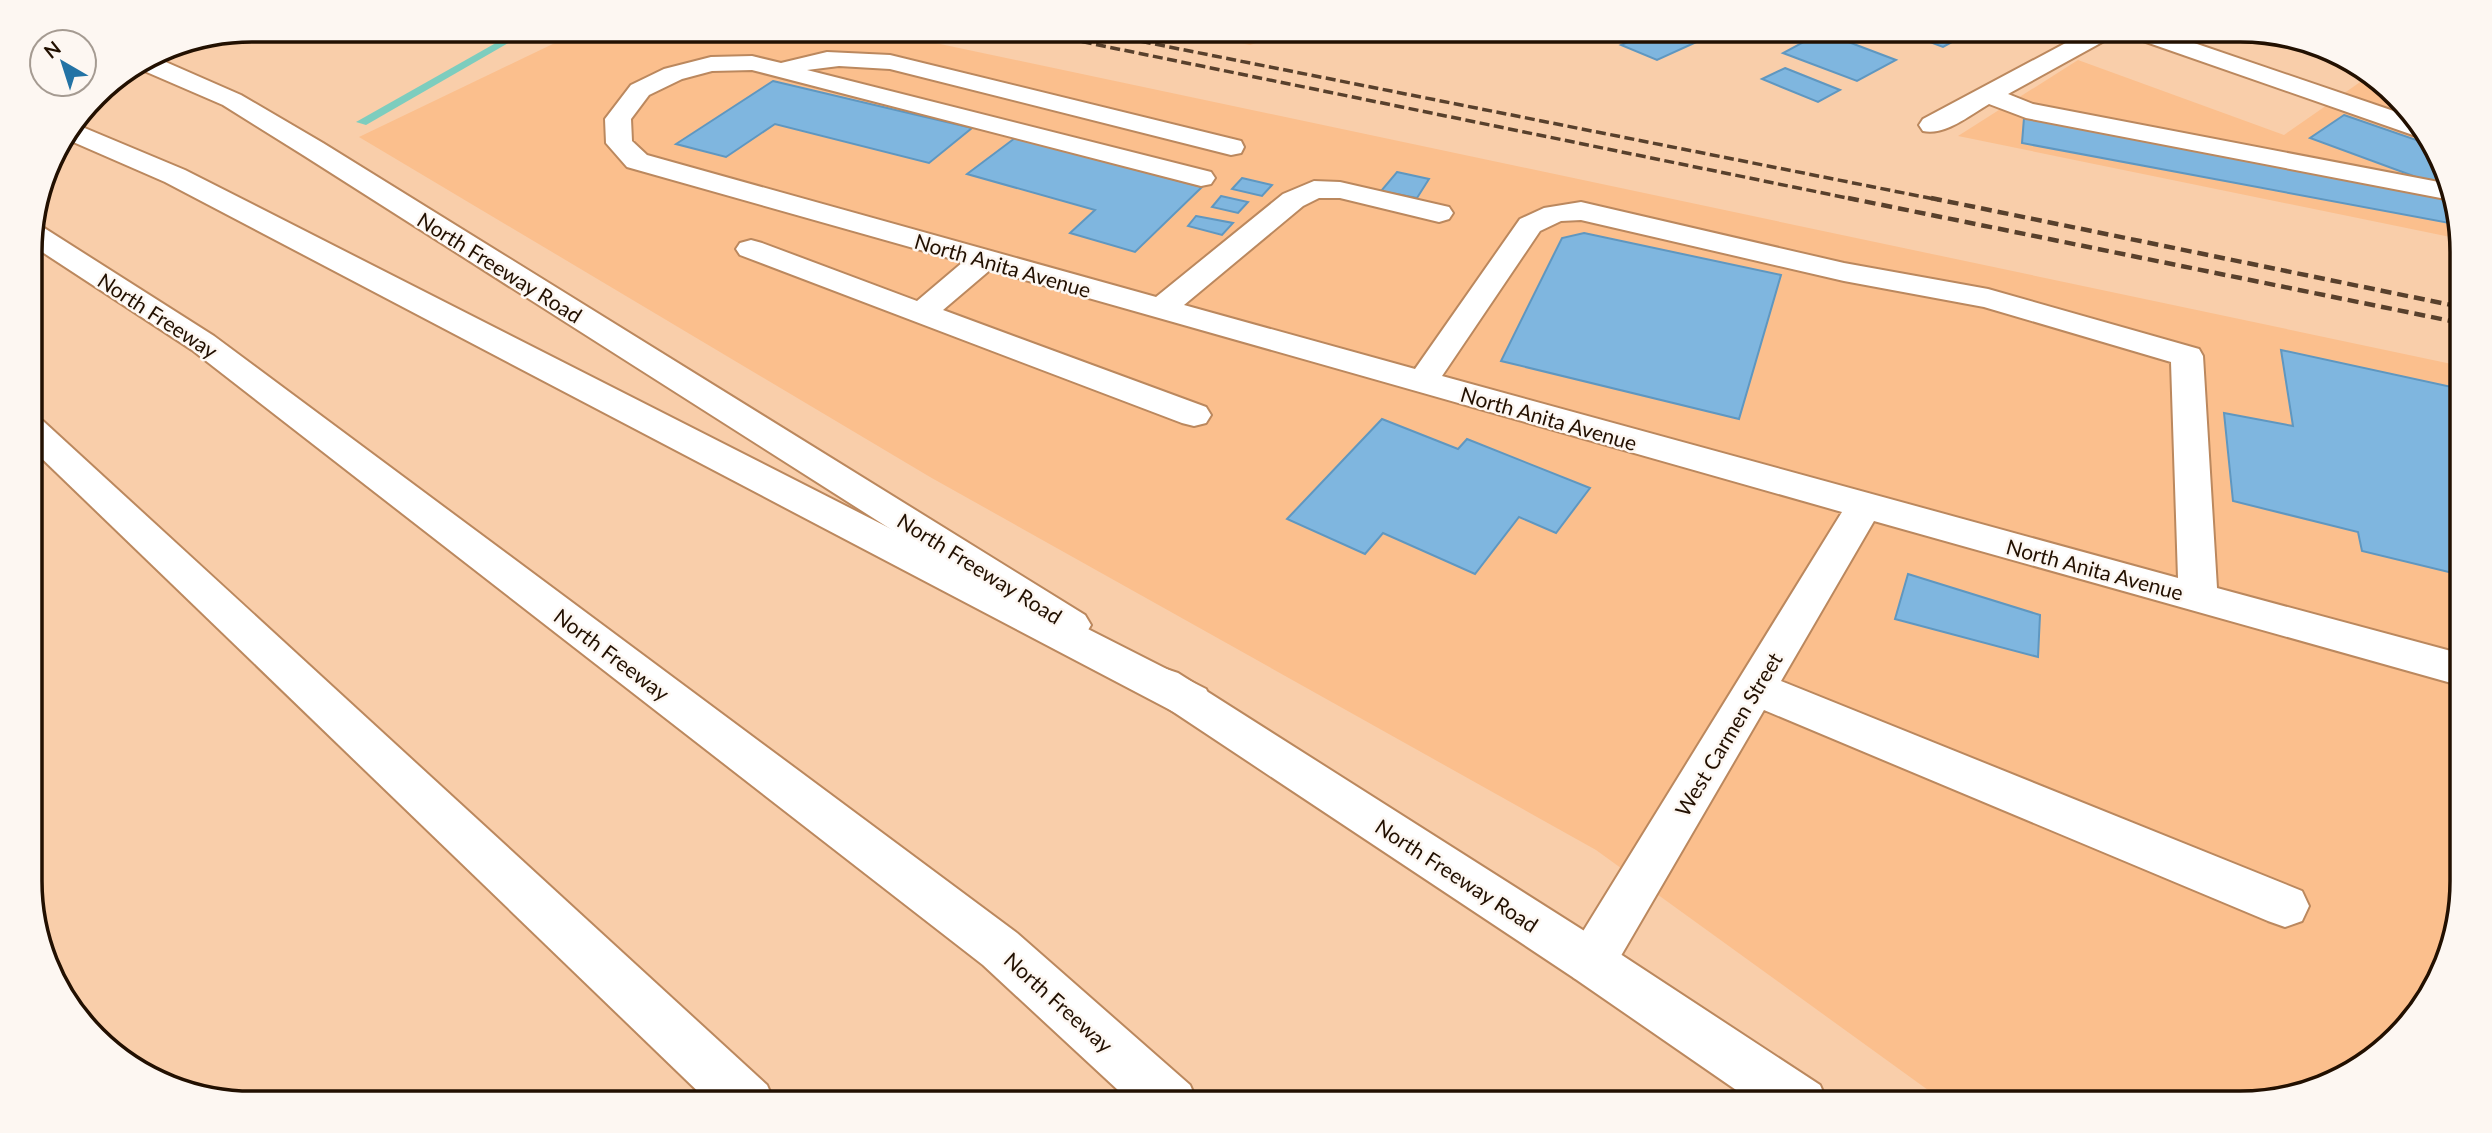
<svg xmlns="http://www.w3.org/2000/svg" width="2492" height="1133" font-family="Lato,sans-serif">
	<style>
		.built { fill: #fbbf8d }
		.lines { fill: none; stroke-linecap: round; stroke-linejoin: round }
		.stream { fill: #7dcdbe; fill-rule: evenodd }
		.building { fill: #7fb6df; stroke: #5f97c0; stroke-width: 2 }
		.minor-casing { stroke: #bb885e; stroke-width: 4 }
		.major-casing { stroke: #bb885e; stroke-width: 4 }
		.highway-casing { stroke: #bb885e; stroke-width: 4 }
		.minor { fill: #fff; fill-rule: evenodd }
		.major { fill: #fff; fill-rule: evenodd }
		.highway { fill: #fff; fill-rule: evenodd }
		.rail-far1 { stroke: #58402c; stroke-width: 3.5; stroke-dasharray: 10 4.5; stroke-linecap: butt }
		.rail { stroke: #58402c; stroke-width: 4.5; stroke-dasharray: 11 6; stroke-linecap: butt }
		.labels { text-anchor: middle; dominant-baseline: central; stroke-width: 5; stroke-linejoin: round; paint-order: stroke }
		.street-label { font-size: 21px; fill: #221001; stroke: #fdf7f2 }
		.rim { fill: none; stroke: #221001; stroke-width: 3.5 }
	</style>
	<rect width="100%" height="100%" fill="#f9ceaa"/>
	<g class="built">
		<path d="M582,30H874L2461,366L2462,882L2445,967L2416,1017L2364,1066L2254,1103H1946L1596,850L930,477L359,137Z"/>
		<path d="M1175,30H1299L1250,45Z"/>
		<path d="M2078,60L2284,135L2366,78L2417,117L2460,223V239L1958,136Z"/>
	</g>
	<g class="lines">
		<path class="stream" d="M519,30H531L366,125L356,122Z"/>
	</g>
	<g class="building">
		<path d="M1655,30H1703L1714,34L1657,60L1621,45Z"/>
		<path d="M1898,30H1955L1967,34L1943,47Z"/>
		<path d="M1822,32L1896,60L1857,81L1783,53Z"/>
		<path d="M1785,68L1840,90L1818,102L1762,79Z"/>
		<path d="M773,81L972,128L929,163L775,124L726,157L676,144Z"/>
		<path d="M2344,115L2428,144L2446,188L2310,138Z"/>
		<path d="M2024,118L2449,195L2460,225L2022,143Z"/>
		<path d="M1015,138L1202,187L1135,252L1070,233L1095,210L967,174Z"/>
		<path d="M1397,172L1429,179L1417,198L1381,191Z"/>
		<path d="M1242,178L1272,185L1262,196L1232,189Z"/>
		<path d="M1221,196L1248,202L1238,213L1212,207Z"/>
		<path d="M1196,216L1233,223L1222,235L1188,226Z"/>
		<path d="M1584,233L1781,275L1739,419L1501,361L1562,238Z"/>
		<path d="M2281,350L2461,389V575L2362,551L2358,532L2233,501L2224,413L2293,426Z"/>
		<path d="M1382,419L1458,449L1467,439L1590,488L1556,533L1519,517L1475,574L1383,533L1365,554L1287,519Z"/>
		<path d="M1908,574L2040,615L2038,657L1895,619Z"/>
	</g>
	<g class="lines">
		<g class="minor-casing">
			<g id="minor">
				<path d="M2090,30H2119L2115,35L2008,94L2033,104L2444,183L2451,200L2026,118L1989,104C1970,115 1945,136 1923,131L1919,125L1923,119Z"/>
				<path d="M2122,30H2156L2417,119L2425,136L2413,135L2126,35Z"/>
				<path d="M827,52L890,55L1241,141L1244,147L1241,153L1231,155L890,69L839,66L807,70L1211,172L1215,178L1211,184L1201,186L752,70L712,71L682,79L649,95L631,119L632,141L647,155L1156,297L1283,194L1314,181L1340,182L1449,207L1453,213L1449,219L1439,222L1340,198H1319L1303,206L1184,305L1415,369L1520,219L1544,208L1581,202L1844,263L1988,289L2199,349L2203,356L2217,588L2462,654V686L1874,521L1781,681L2302,891L2309,906L2302,921L2285,927L2268,921L1764,710L1608,978L1591,984L1574,978L1566,962L1574,946L1842,512L990,270L943,310L1206,407L1211,415L1206,423L1194,426L1182,423L740,255L736,249L740,243L751,240L762,243L917,301L963,262L627,167L606,143L605,119L631,85L664,69L711,57L752,56L781,63ZM1581,220L1844,281L1984,307L2171,362L2178,578L1442,376L1540,231L1561,221Z"/>
			</g>
		</g>
		<g class="major-casing">
			<g id="major">
				<path d="M152,56L241,95L323,143L1085,615L1091,625L1085,635L1071,640L1057,635L303,155L223,105L135,67Z"/>
				<path d="M1163,668L1178,673L1608,946L1820,1085L1828,1103H1755L1574,978L1148,695L1142,684L1148,673Z"/>
			</g>
		</g>
		<g class="highway-casing">
			<g id="highway">
				<path d="M75,124L185,170L1206,689L1212,701L1206,713L1191,717L1176,713L165,182L64,138Z"/>
				<path d="M34,224L41,226L214,336L1017,933L1190,1085L1198,1103H1132L983,965L192,350L30,244Z"/>
				<path d="M31,418L43,421L767,1085L775,1103H710L31,448Z"/>
			</g>
		</g>
		<use href="#minor" class="minor"/>
		<use href="#major" class="major"/>
		<use href="#highway" class="highway"/>
		<g class="rail-far1">
			<path d="M1025,30L1857,200"/>
			<path d="M1084,30L1939,200"/>
		</g>
		<g class="rail">
			<path d="M1848,198L2461,323"/>
			<path d="M1931,198L2461,307"/>
		</g>
	</g>
	<g class="labels">
		<g class="street-label">
			<text transform="translate(1003 265) rotate(16)">North Anita Avenue</text>
			<text transform="translate(500 267) rotate(32)">North Freeway Road</text>
			<text transform="translate(158 315) rotate(33)">North Freeway</text>
			<text transform="translate(1549 418) rotate(16)">North Anita Avenue</text>
			<text transform="translate(980 568) rotate(32)">North Freeway Road</text>
			<text transform="translate(2095 569) rotate(15)">North Anita Avenue</text>
			<text transform="translate(612 654) rotate(37)">North Freeway</text>
			<text transform="translate(1728 734) rotate(-59)">West Carmen Street</text>
			<text transform="translate(1457 875) rotate(33)">North Freeway Road</text>
			<text transform="translate(1059 1002) rotate(42)">North Freeway</text>
		</g>
	</g>
	<path d="M0 0H2492V1133H0ZM252 42H2240A210 210 0 0 1 2450 252V881A210 210 0 0 1 2240 1091H252A210 210 0 0 1 42 881V252A210 210 0 0 1 252 42Z" fill="#fdf7f2" fill-rule="evenodd"/>
	<path class="rim" d="M252 42H2240A210 210 0 0 1 2450 252V881A210 210 0 0 1 2240 1091H252A210 210 0 0 1 42 881V252A210 210 0 0 1 252 42Z"/>
	<g transform="translate(63 63) rotate(321)"><circle r="33" fill="#fdf7f2" stroke="#a59b92" stroke-width="2"/>
	<path d="M0-5L12 26L0 18L-12 26Z" fill="#2373a5"/>
	<text y="-10" font-size="19" font-weight="bold" text-anchor="middle" fill="#221001">N</text>
	</g>
</svg>
